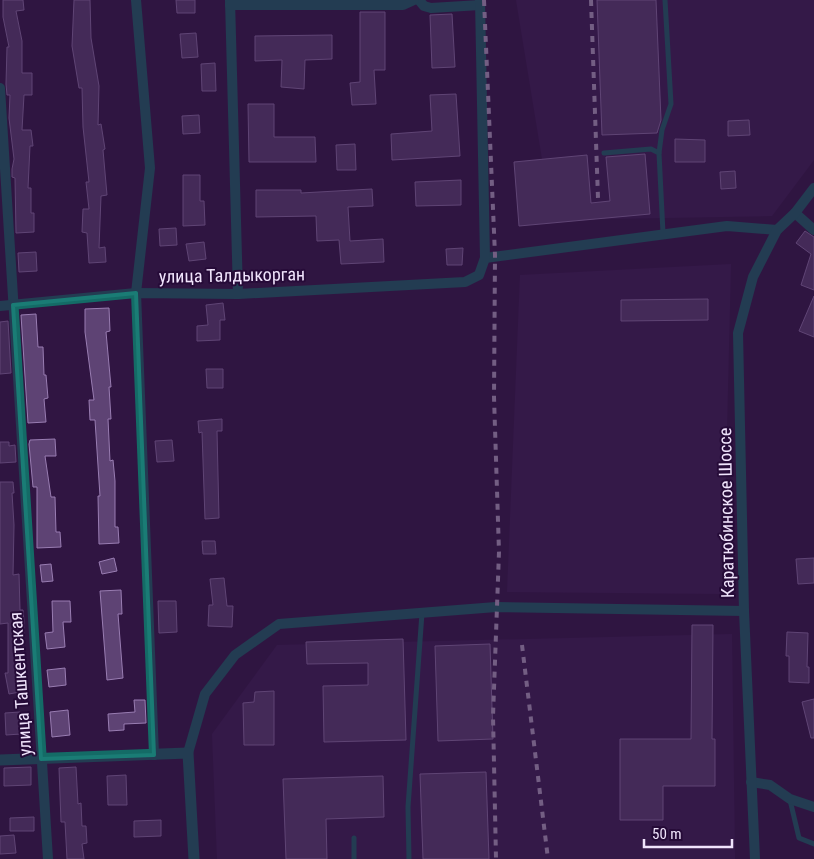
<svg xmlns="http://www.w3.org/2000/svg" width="814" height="859" font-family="'Roboto Condensed',sans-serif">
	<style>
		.built { fill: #3b1d51 }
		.building { fill: #5e4374; stroke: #997db2 }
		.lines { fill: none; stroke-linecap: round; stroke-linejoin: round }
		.service { stroke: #146b66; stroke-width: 5 }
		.minor { stroke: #146b66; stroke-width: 10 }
		.tertiary { stroke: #146b66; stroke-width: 11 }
		.rail { stroke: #c5b5d2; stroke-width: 4; stroke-dasharray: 6 6; stroke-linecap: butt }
		.marked { fill: none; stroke: #1a7c75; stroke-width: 4; stroke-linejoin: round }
		.labels { text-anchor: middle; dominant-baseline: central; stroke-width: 4; stroke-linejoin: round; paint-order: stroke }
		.street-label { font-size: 18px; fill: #f0e4fc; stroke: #260b38 }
	</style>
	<rect width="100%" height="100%" fill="#301542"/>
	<g class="built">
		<path d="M516,0H814V160L772,216L552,220Z"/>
		<path d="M731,264L723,594L507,592L520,275Z"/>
		<path d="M732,634L735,859H217L212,734L277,645Z"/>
	</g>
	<g class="building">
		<path d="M3,0H23L24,10L16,11L22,41V73H32V95H24L22,130H31L33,146H30L28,188H31V213H34V232L16,233L15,178L12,177V169L14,159L9,118L10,95H7L6,84L7,47H9L3,17Z"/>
		<path d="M74,0H90L91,38L99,86L98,125L101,124L105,149L103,150L107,195L101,196L99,248L105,247L106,262L89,263L87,233L82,232L83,209H89L86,182H89L83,127L82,88H79L72,46Z"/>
		<path d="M176,0H195V13H177Z"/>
		<path d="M597,0H656L661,120L657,133L602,135Z"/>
		<path d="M360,12H385V70H374L376,104L352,105L350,83L360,82Z"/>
		<path d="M452,14L455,67L432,68L430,15Z"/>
		<path d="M196,33L198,57L182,58L180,34Z"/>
		<path d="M332,35V59L305,60L304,89L281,87L282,60L255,61V36Z"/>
		<path d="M215,63L216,91H202L201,64Z"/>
		<path d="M456,94L460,156L392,160L391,134L432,131L430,95Z"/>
		<path d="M248,104H274V137H315L316,162H249Z"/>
		<path d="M199,115L200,133L183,134L182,116Z"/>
		<path d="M749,120L750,135L728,136V121Z"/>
		<path d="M675,139L705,140V162H675Z"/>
		<path d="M355,144L356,170H337L336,145Z"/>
		<path d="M645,154L650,214L519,226L514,162L587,155L591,203L610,201L606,157Z"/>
		<path d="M735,171L736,188L721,189L720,172Z"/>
		<path d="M183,175H200V201H204L205,225L183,226Z"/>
		<path d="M461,180V205L416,206L415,182Z"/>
		<path d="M372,189L373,206L348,207L350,241L383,239L384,262L341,264L339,240L317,241L316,216L256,217V190H301V193Z"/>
		<path d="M176,228L177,245L160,246L159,229Z"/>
		<path d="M805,231L814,237V290L801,285L811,254L796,243Z"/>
		<path d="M204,242L206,259L189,261L186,244Z"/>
		<path d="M463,248L462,265H447L446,249Z"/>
		<path d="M36,252L37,271L19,272L18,253Z"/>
		<path d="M814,296V337L799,331Z"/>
		<path d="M708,299V320L621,321V300Z"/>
		<path d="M223,303L225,320H220V340L197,341V326L208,325L206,305Z"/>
		<path d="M109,308L110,331L106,332L111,387H109L111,419H108L110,461L113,460L115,481V527H118L119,543L99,544L98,496H100L95,420H90L89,400H94L85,332V309Z"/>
		<path d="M36,314L38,347H43L44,375H46L48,398L44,399L46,422L28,423L21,315Z"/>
		<path d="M8,321L11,373L0,374V322Z"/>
		<path d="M206,369H223V388H207Z"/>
		<path d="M222,419V431H217L219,518L205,519L202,432L199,433L198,421Z"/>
		<path d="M55,439L56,456H45L51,497H55L56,532H60L61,547L37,548V487H33L29,444L30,440Z"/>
		<path d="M172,440L174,461L157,462L155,441Z"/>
		<path d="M0,442H9V446L15,445L16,462L0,463Z"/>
		<path d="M0,482H13L14,493H12L14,525L13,575L19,574L20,610H23L24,622L23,669H21L25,691L9,694L5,673H8V623L0,624Z"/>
		<path d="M202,541H215L216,554H203Z"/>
		<path d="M114,558L117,571L102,574L99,562Z"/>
		<path d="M814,558V583L798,584L796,559Z"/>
		<path d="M51,564L53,581L42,582L40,565Z"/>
		<path d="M224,578L227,606H233L232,627L208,626L209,605H213L210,579Z"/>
		<path d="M121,590L122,614H118L123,678L107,680L100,591Z"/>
		<path d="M52,601H70L71,622H63L65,647L47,649L45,633L53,632Z"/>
		<path d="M158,601H176L177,632L159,633Z"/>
		<path d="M692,625H713L712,739H715V786H663V820H620V739H691Z"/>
		<path d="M787,632L808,633L807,667H809V683L789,682V656H786Z"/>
		<path d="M403,639L406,740L324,742L323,686L368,685V663L307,664L306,642Z"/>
		<path d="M490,644L493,739L438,741L435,646Z"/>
		<path d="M65,668L66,685L49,687L47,670Z"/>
		<path d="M274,691V745H244L243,703L254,702L255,692Z"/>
		<path d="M814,699V738H811L802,702Z"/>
		<path d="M134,700H145L146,723L124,724V730L109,731L108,714L135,712Z"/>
		<path d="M68,710L70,735L52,737L50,712Z"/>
		<path d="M20,712L21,734L6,735L5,713Z"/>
		<path d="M31,767V785L4,786V768Z"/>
		<path d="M76,767L78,804L81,803L82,826H86L87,843L82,844L84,859H67L65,822H61L59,768Z"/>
		<path d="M486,772L489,859H423L420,774Z"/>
		<path d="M126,775L127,805H108L107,776Z"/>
		<path d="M383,776L384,817L326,819L327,859H286L283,779Z"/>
		<path d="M34,817V831H10V818Z"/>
		<path d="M161,820V836L134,837V821Z"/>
		<path d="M14,835L16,853L0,854V836Z"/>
	</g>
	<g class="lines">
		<g class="service">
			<path d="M604,153L651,149L659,153L663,233"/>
			<path d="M659,153L662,130L671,104L665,0"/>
			<path d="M790,800L799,838L814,844"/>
			<path d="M354,859V838"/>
			<path d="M409,859L408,807L422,613"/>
		</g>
		<g class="minor">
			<path d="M136,0L150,168L136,293L154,755"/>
			<path d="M230,0L238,294"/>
			<path d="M419,0L424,6L431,8L480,5"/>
			<path d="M230,5H403L414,0"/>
			<path d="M0,88L48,859"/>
			<path d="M795,213L814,230"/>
			<path d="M485,258L727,226L777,230"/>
			<path d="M0,306L136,293L238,294L465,282L479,275L485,258L480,0"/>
			<path d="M188,753L205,694L235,655L279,624L496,607L744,611"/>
			<path d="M751,782L770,785L790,799L814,807"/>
			<path d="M755,859L744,611L738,333L753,277L777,230L795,213L814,188"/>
		</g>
		<path class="tertiary" d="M0,760L188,753L194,859"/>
		<g class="rail">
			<path d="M484,0L495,255L494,397L499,552L493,716L496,859"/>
			<path d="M591,0L598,198"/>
			<path d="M522,645L548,859"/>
		</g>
	</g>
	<path d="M0 0H814V859H0ZM136,293L154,755L41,759L13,305Z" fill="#301542" fill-opacity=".55" fill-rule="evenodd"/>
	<path class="marked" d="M136,293L154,755L41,759L13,305Z"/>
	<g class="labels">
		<g class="street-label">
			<text transform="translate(232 275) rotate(-1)">улица Талдыкорган</text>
			<text transform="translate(726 513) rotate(-91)">Каратюбинское Шоссе</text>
			<text transform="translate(20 684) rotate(-94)">улица Ташкентская</text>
		</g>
	</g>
	<path d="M644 839v8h88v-8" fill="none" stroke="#f0e4fc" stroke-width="2.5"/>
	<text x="652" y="839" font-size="15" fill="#f0e4fc" stroke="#260b38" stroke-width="4" paint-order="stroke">50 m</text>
</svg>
